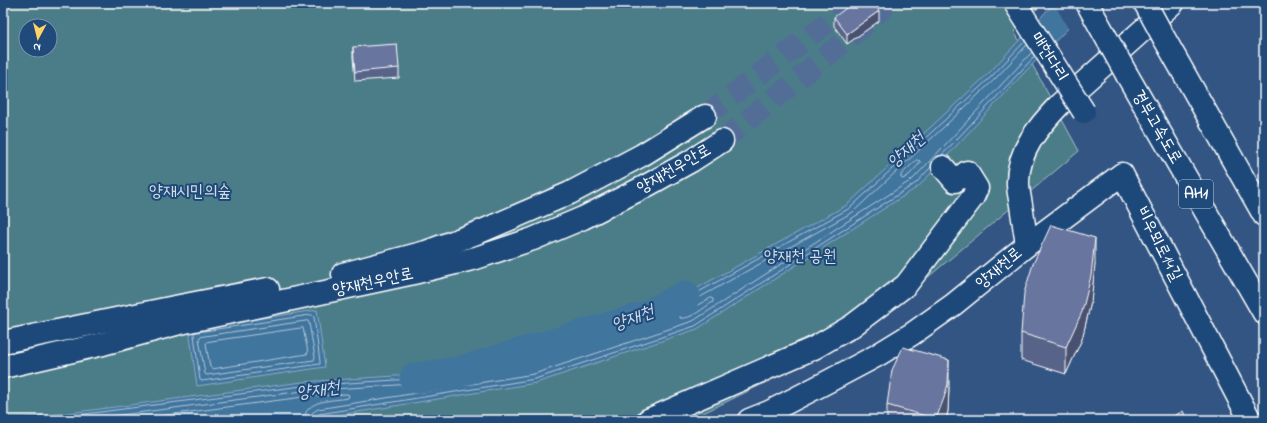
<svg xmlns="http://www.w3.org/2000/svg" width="1267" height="423" font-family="'Indie Flower','Poor Story',sans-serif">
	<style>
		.green { fill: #4c7d89; stroke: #a6bec4; fill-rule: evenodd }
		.water { fill: #41749e; stroke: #8dacc5 }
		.pier { fill: #335584 }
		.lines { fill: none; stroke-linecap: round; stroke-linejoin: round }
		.shore { stroke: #b3c7d8; stroke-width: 1 }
		.river { stroke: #41749e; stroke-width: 31 }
		.minor-tunnel { stroke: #526e96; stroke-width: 22; stroke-dasharray: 22 11; stroke-linecap: butt }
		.minor-casing { stroke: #fff; stroke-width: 25 }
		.highway-casing { stroke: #fff; stroke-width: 25 }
		.minor { stroke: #1f4a7a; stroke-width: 22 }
		.highway { stroke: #1f4a7a; stroke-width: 22 }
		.minor-bridge-casing { stroke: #fff; stroke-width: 25; stroke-linecap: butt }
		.highway-bridge-casing { stroke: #fff; stroke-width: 25; stroke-linecap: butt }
		.minor-bridge { stroke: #1f4a7a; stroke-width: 22 }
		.highway-bridge { stroke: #1f4a7a; stroke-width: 22 }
		.wall { fill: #596489; stroke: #fff }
		.shaded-wall { fill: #48516f; stroke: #fff }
		.building { fill: #67749f; stroke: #fff }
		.labels { text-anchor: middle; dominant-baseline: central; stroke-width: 4; stroke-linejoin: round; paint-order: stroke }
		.shield { fill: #1f4a7a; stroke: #bcc9d7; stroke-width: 1 }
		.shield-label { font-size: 16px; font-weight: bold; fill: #fff }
		.street-label { font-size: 17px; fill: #fff; stroke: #1f4a7a }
		.park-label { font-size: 17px; fill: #d2dee2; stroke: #1f4a7a }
		.water-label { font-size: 18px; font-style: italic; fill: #d0dce7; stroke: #1f4a7a }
	</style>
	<rect width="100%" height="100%" fill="#335584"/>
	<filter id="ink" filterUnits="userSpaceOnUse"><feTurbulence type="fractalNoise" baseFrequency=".025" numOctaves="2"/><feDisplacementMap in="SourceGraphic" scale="8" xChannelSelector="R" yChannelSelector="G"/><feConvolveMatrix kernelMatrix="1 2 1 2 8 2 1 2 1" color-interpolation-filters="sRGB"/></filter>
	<g filter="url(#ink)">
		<path class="green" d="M3,3H1043L1014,31L1079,151L853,340L689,420H3ZM26,26H50V50H26Z"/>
		<g class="water">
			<path d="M1054,3H1093L1023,74L919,186L697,329L536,383L308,420H3L70,413L302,382L458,372L647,316L847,205L989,73Z"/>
			<path d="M317,310L325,367L197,386L189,329Z"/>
		</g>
		<path class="pier" d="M1054,3H1095L1069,30Z"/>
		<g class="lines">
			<g class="shore">
				<path d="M942,155L1035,56"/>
				<path d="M917,160L920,161V163L909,175L903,179L901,178V175Z"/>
				<path d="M711,298L713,299V302C704,307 691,320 680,318V315Z"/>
				<path d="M312,315L314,317L320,362V364L202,381L200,380L194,335V333Z"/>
				<path d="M308,321L309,323L315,357L314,360L207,375L205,374L199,339L200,337Z"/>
				<path d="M303,328L308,352L307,354L212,369L210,367L206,344L207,342Z"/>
				<path d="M38,420L302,386L458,376L648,320L850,208L992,76L1025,41"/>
				<path d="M83,420L303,391L459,381L650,325L853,212L995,79L1027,45"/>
				<path d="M129,420L303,397L347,394L349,395L348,398C332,401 305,399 304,420"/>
				<path d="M310,420L312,413L318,409L534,374L693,321L913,179L1032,52"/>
				<path d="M315,420L316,416L319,414L535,379L695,326L916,183L931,167"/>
			</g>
			<path class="river" d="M415,378L458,372L647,316L685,296"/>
			<g class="minor-tunnel">
				<path d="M705,116L853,3"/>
				<path d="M722,141L868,22L888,3"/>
			</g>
			<g class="minor-casing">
				<g id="minor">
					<path d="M1027,245C1025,231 1023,218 1021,205C1020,198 1018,191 1018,184C1017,151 1039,126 1060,104L1173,3"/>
					<path d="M343,274L426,252L482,231L570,193L642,155L705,116"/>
					<path d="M3,342L175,307L268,289"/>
					<path d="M3,367L103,344L180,323L409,274L476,258L533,239L583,218L646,186L691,161L722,141"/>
					<path d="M648,420L814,348L852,326L906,285L973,197L977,188L967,172L955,181L943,167"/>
					<path d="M749,420L769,412L829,381L876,356L912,334L953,305L1027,245L1122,174L1250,420"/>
				</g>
			</g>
			<g class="highway-casing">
				<g id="highway">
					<path d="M1164,38L1264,215"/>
					<path d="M1127,75L1264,313"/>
				</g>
			</g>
			<use href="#minor" class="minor"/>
			<use href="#highway" class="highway"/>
			<g class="minor-bridge-casing">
				<path id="minor-bridge" d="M1015,3L1084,112"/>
			</g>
			<g class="highway-bridge-casing">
				<g id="highway-bridge">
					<path d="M1087,3L1127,75"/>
					<path d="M1145,3L1164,38"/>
				</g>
			</g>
			<use href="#minor-bridge" class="minor-bridge"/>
			<use href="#highway-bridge" class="highway-bridge"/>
		</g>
		<g class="wall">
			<path d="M834,17L879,21L847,44L834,26Z"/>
			<path d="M353,47L399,68V78L355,81L353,57Z"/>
			<path d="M1095,264L1091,302L1082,339L1066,374L1021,360V333Z"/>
			<path d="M949,387L948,411L946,420H887V405Z"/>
		</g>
		<g class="shaded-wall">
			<path d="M879,11V21L847,44V34Z"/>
			<path d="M1095,238V264L1091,302L1082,339L1066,374V347Z"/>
			<path d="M949,360V387L948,411L946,420H936Z"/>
		</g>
		<g class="building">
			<path d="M853,3H874L879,11L847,34L834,17Z"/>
			<path d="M397,44L399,68L355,72L353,47Z"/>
			<path d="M1051,225L1095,238L1091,276L1082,312L1066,347L1021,333L1024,293L1033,264Z"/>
			<path d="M903,347L949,360L948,384L944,398L936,419L887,405L892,370Z"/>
			<path d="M1183,411L1187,420H1167Z"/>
		</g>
	</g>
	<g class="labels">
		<rect class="shield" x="1179" y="180" width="34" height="28" rx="3"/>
		<g class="shield-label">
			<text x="1196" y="194">AH1</text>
		</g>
		<g class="street-label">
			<text transform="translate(1049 57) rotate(58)">매헌다리</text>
			<text transform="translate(1157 127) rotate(60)">경부고속도로</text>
			<text transform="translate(674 169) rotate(-30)">양재천우안로</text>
			<text transform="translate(1159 244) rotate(63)">비우뫼로14길</text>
			<text transform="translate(999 268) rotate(-40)">양재천로</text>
			<text transform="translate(373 282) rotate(-12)">양재천우안로</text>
		</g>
		<g class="park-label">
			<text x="190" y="191">양재시민의숲</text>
			<text x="800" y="256">양재천 공원</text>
		</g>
		<g class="water-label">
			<text transform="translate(907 151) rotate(-42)">양재천</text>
			<text transform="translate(633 319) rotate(-20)">양재천</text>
			<text transform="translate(318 391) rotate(-8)">양재천</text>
		</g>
	</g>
	<rect width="1267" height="423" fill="none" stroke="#1f4a7a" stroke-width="16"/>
	<rect x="8" y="8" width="1251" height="407" fill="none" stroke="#fff" stroke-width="1.5" filter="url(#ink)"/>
	<g transform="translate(38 38) rotate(187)"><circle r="19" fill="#1f4a7a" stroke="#7992af"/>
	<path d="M0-3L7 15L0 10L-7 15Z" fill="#ffd166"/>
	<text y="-6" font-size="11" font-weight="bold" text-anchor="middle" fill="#ffffff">N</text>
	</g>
</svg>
